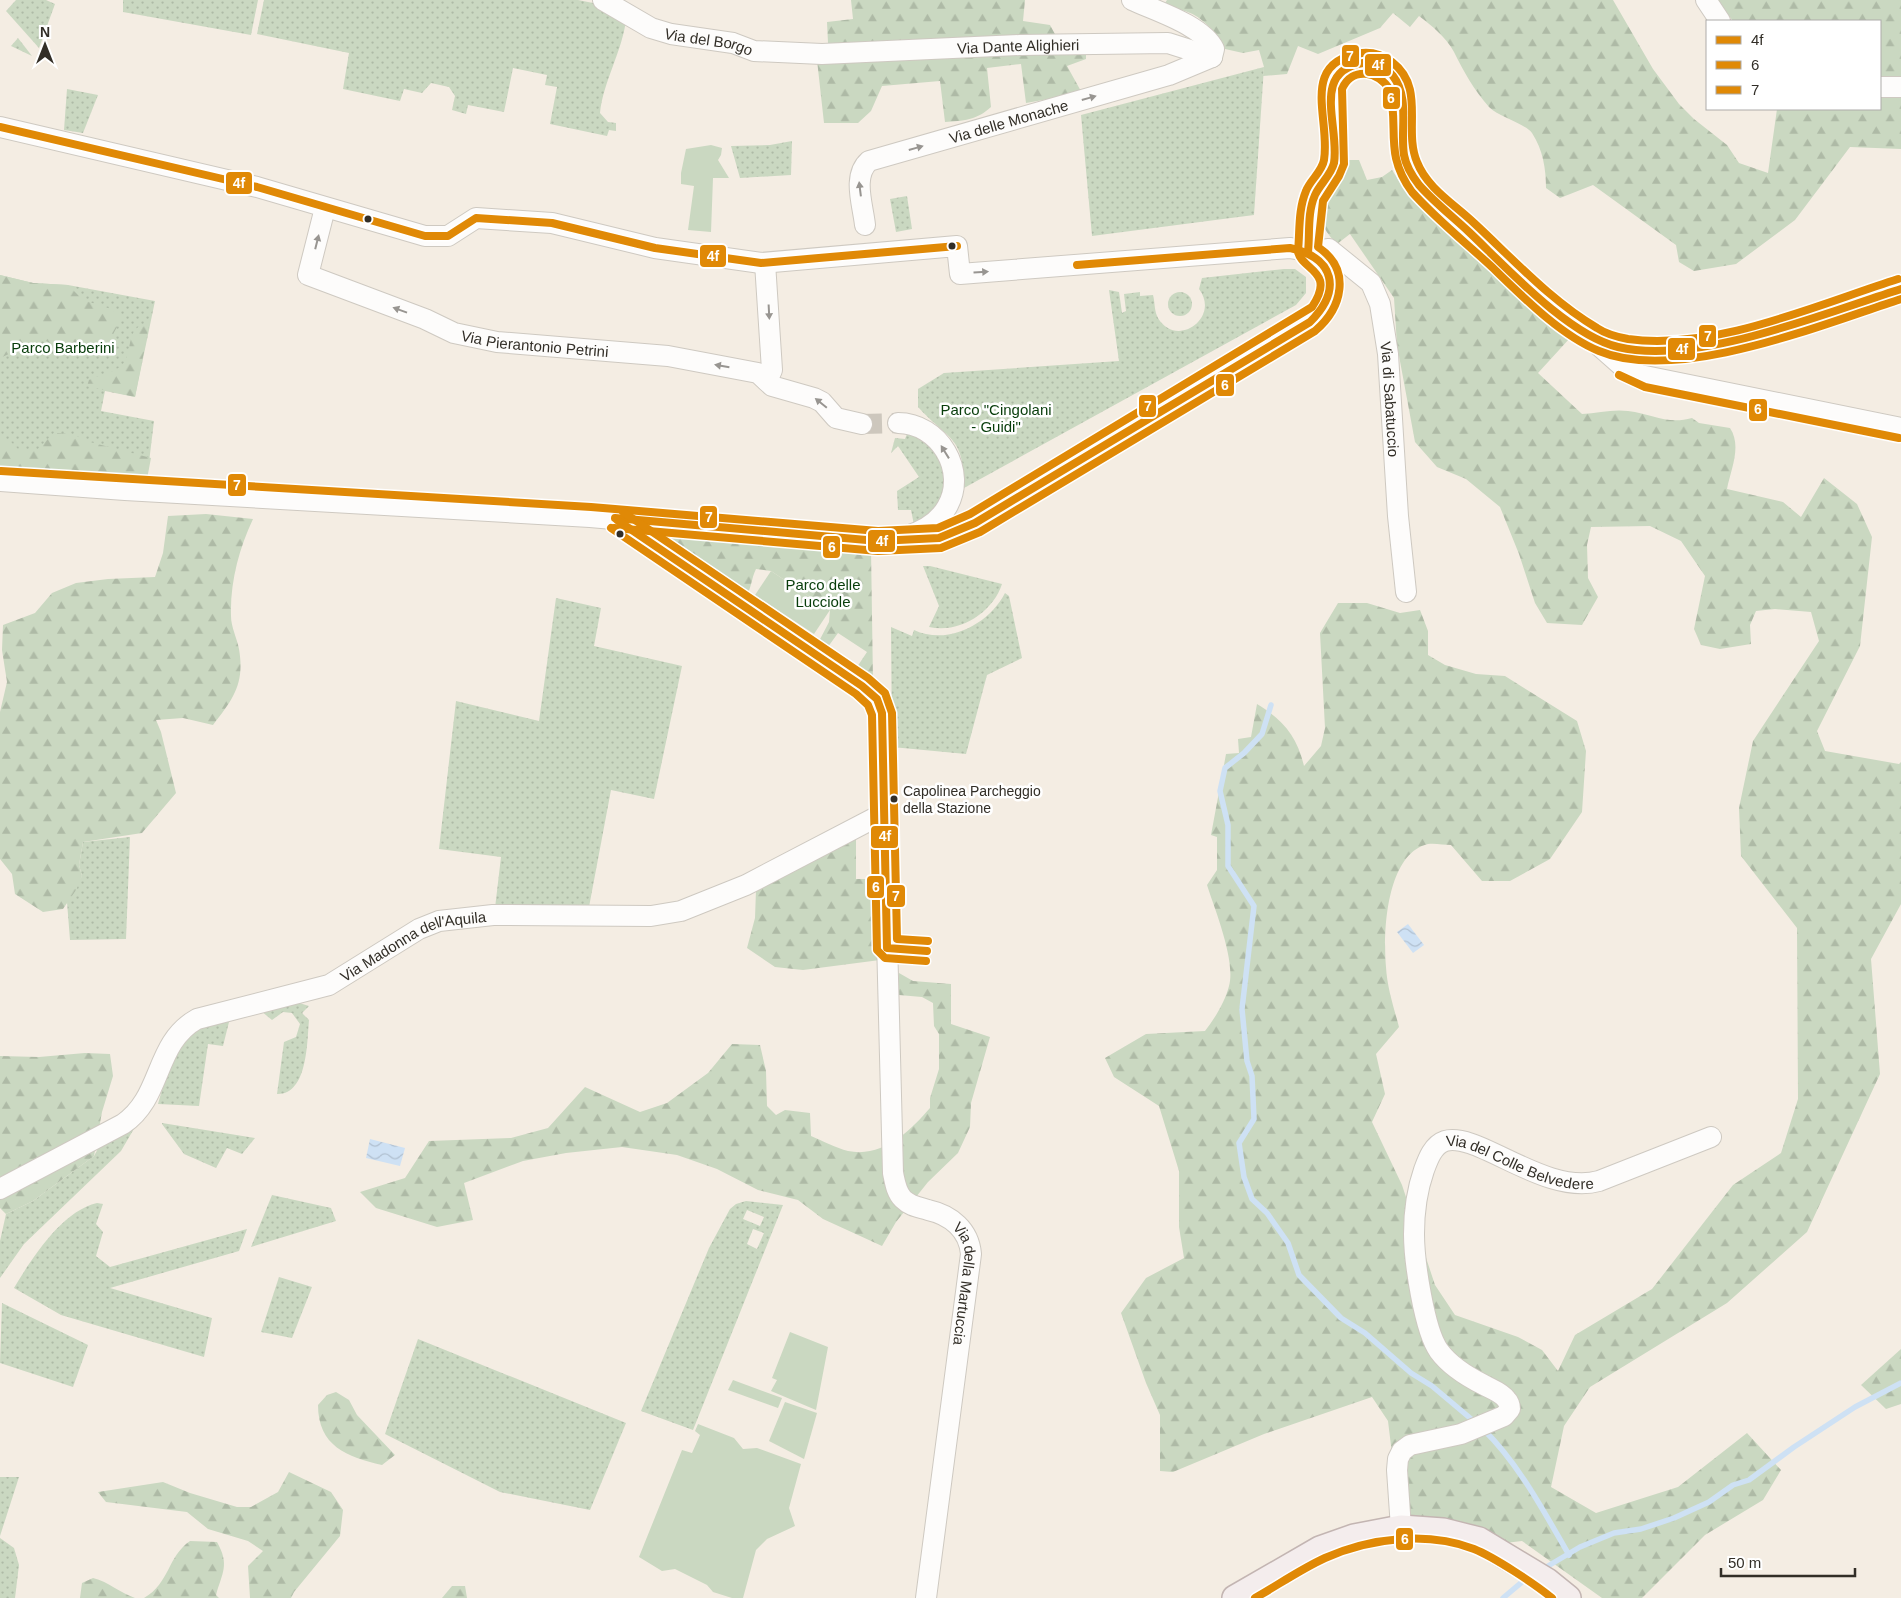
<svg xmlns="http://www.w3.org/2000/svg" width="1901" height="1598" font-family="Arial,sans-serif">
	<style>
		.grass { fill: url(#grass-dots); fill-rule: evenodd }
		.forest { fill: url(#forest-firs) }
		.garden { fill: #cad8c1 }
		.water { fill: url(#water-waves) }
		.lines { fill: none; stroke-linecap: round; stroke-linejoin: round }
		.stream { stroke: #cee1f4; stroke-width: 5.5 }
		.minor-tunnel { stroke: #cdc7bd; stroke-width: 20; stroke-dasharray: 20 10; stroke-linecap: butt }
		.minor-casing { stroke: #cec9c1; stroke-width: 22 }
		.major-casing { stroke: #c3b5b2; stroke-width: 28 }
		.minor { stroke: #fdfcfb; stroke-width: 20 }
		.major { stroke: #f4eded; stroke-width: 25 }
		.bus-1-casing { stroke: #fff; stroke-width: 11 }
		.bus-2-casing { stroke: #fff; stroke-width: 11 }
		.bus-3-casing { stroke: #fff; stroke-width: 11 }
		.bus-1 { stroke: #e08906; stroke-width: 8 }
		.bus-2 { stroke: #e08906; stroke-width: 8 }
		.bus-3 { stroke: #e08906; stroke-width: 8 }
		.oneway { fill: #989591 }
		.bus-dot { fill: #322e27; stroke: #fff; stroke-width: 2 }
		.labels { text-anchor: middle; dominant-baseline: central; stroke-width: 5; stroke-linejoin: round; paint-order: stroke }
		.bus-label { font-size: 14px; fill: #322e27; stroke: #fff; text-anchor: start }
		.street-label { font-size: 15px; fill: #322e27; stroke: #fff }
		.park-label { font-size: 15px; fill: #083d0b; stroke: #fff }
		.line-badge { stroke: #fff; stroke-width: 2 }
		.badge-label { font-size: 14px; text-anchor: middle; font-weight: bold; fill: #fff }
	</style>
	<defs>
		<pattern id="grass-dots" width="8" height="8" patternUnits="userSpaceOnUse" patternTransform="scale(1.25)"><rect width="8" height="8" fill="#cad8c1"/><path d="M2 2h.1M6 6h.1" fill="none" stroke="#aebaa6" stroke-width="1.8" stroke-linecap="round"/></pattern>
		<pattern id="forest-firs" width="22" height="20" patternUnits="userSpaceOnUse" patternTransform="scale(1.25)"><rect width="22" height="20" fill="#cad8c1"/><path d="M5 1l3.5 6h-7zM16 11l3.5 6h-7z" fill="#aebaa6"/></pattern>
		<pattern id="water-waves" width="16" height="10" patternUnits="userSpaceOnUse" patternTransform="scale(1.25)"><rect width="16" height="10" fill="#cee1f4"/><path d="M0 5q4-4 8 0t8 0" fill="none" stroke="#b1c1d1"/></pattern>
	</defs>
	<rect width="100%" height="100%" fill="#f4ede3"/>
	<g class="grass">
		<path d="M16,0H46L55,4L39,48L6,11Z"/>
		<path d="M123,0H258L251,35L123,12Z"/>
		<path d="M264,0H578L593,3L626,20C622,52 603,82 600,113L608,122L616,123V131L609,130L607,136L550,124L557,87L545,85L547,75L513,68L504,112L468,105L466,114L452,110L455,96L449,87L431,83L422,93L404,89L400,101L343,89L349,53L257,34Z"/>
		<path d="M18,38L32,56L11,46Z"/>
		<path d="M1264,67L1254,215L1092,236L1081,115Z"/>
		<path d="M67,89L98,95L83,133L64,130Z"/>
		<path d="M792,141L791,175L740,178L731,146L770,145Z"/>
		<path d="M907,196L912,229L896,232L890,199Z"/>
		<path d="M1284,269H1295L1306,277V293L1296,305L964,488C964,435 949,441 918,407V389L944,373L1119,361L1109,290L1119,292L1122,313L1126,311L1124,294L1140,292V296L1153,295C1155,302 1154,311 1158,318C1176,349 1221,318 1199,289L1202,278Z"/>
		<path d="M0,275L33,283L68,285L155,301L135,397L105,391L101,411L154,421L147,479L0,467Z"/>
		<circle cx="1180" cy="304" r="12"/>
		<path d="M907,434L928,439L948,474L940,505L914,525L911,510H898L897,491L919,477L898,446L891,453L895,438L905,439Z"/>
		<path d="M923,566H930L1002,584C993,612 960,634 929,627L939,606Z"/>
		<path d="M1005,593L1009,596L1022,658L987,675L966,754L892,747L891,627L912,636L914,630C948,646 989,624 1005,593Z"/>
		<path d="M556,598L601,608L594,646L682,666L654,799L611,790L589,907L495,908L501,857L439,849L456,701L539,721Z"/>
		<path d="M130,837L126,939L70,940L67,902L82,876L79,865L83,842Z"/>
		<path d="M296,1002L309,1006L302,1013L309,1020C307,1041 308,1095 277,1094L284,1042L296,1037L300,1024L292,1013L283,1012L272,1020L261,1011Z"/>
		<path d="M230,1018L223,1046L208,1044L199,1106L158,1104C167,1074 176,1038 207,1024C213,1021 222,1020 230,1018Z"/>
		<path d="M162,1124V1123L255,1138L242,1154L227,1148L216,1168L184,1154Z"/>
		<path d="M135,1127L121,1151L24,1244L0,1278V1241L6,1214L33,1201L94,1156L100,1145Z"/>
		<path d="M272,1195L331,1208L336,1221L251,1247Z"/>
		<path d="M746,1201L783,1205L693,1430L641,1411L709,1248L730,1209L736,1204ZM747,1210L764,1217L760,1226L743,1219ZM753,1229L764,1233L757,1249L747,1244Z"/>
		<path d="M97,1203L103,1204L96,1224L103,1232L96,1256L110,1267L247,1229L239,1251L110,1288L212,1318L204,1357L61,1315L14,1288C32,1258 62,1211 97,1203Z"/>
		<path d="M279,1277L312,1287L292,1338L261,1332Z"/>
		<path d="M2,1303L88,1345L73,1387L0,1363Z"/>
		<path d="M418,1339L626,1423L590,1510L500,1492L385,1434Z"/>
		<path d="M0,1477H19L0,1536Z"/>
		<path d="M0,1538L14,1548L19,1565L15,1598H0Z"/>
	</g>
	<g class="forest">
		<path d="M851,0H1025L1023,21L1050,25L1056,36L1086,41V59L1067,66L1082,93L1026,103L1021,64L987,68L991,107C977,120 963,121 945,122L940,81L882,86L871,111L858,123H824L817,60L828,43L827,22L853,19Z"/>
		<path d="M1167,0H1613L1653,69L1679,104L1694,119L1727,145L1739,163L1768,173L1777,109H1880V21H1733L1716,0H1901V149L1850,147L1795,220L1736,264L1694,271L1679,262L1676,245L1593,185L1560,198L1546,188C1546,169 1543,150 1532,133C1526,124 1499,117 1489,107C1474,90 1464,72 1454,52C1446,37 1432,26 1419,16L1410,27L1393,13L1380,28L1318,54L1298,46L1287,74L1263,76L1264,67L1259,50L1243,53L1225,49C1220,36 1203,18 1190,13C1180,8 1173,11 1165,3Z"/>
		<path d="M1348,160H1359L1367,180L1382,177L1392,170L1403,187L1453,236L1499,277L1562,325L1570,338L1538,373L1582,414C1598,413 1613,409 1628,411C1653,414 1667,425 1692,418L1699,423L1730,428C1742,446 1731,469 1727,489L1783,502L1801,517L1824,478L1857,504L1872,537L1860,646L1817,731L1825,751L1899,764L1901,762V904L1871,959L1880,1074L1807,1232L1727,1303L1590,1387L1564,1426L1551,1487L1596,1513L1678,1487L1747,1433L1781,1470L1763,1500L1705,1535L1642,1598H1602L1522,1541L1488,1545L1401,1528L1388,1421L1372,1397L1264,1434L1173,1472L1160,1471V1415L1146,1383L1121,1313L1146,1278L1184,1258L1179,1227V1171L1159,1106L1114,1077L1105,1058L1146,1034L1205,1031C1215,1018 1225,1002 1229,986C1236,961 1215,910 1207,885L1217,870V837L1211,835L1226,754L1239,753L1238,739L1251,737L1257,704C1283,720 1297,736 1304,766L1321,746L1325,728L1320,633L1338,603H1367L1400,613L1420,610L1428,631V655L1445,665L1476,674L1505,676L1577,721L1586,751L1582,812L1550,859L1510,881H1482L1451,845C1444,845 1435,843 1428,844C1386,854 1383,933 1386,967C1387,987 1394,1008 1399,1027L1376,1054L1385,1094L1372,1122L1402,1185L1435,1285L1455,1315L1518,1337L1542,1350L1558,1371L1575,1335L1652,1289L1733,1185L1781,1153L1798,1099L1797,928L1741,856L1739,808L1753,741L1819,641L1811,612L1775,609L1756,611L1750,625L1751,644L1720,649L1701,645L1694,629L1705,576L1681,541L1650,526L1591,527L1587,545L1588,578L1598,597L1582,625L1547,623L1535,603L1519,554L1500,507L1466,479L1437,467L1415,442L1397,345L1394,298L1350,234L1337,244C1326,233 1321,224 1317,209C1327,192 1342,178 1348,160Z"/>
		<path d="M0,275L33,283L68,285L83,300L111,309L122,318L107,345L95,355L67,351L42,339L0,358Z"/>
		<path d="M144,324L149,326L135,397L87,386L89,380C100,374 118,373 125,361C132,348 127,330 144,324Z"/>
		<path d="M54,433L73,434L86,441L151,458L147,479L0,467V437L11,442L19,450L36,451Z"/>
		<path d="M206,514L253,519C239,549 230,582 231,616C231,627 237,638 239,649C245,684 233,699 213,725L183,718L156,720L161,732L176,793L142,833L83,842L79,865L82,876L76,890L63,909L43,912L15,894L12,874L0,859V712L7,682L2,650L3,625L35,613L52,593L76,583L108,579L155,577L163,553L168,516Z"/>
		<path d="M670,531L871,549L873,682L855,670L867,652L838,633L825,651L817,645L829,622L830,610L771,571L756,569C751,579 752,588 745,598L671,548L667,536Z"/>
		<path d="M856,833V879H877L880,960L803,970L775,967L747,948L755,918L756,890Z"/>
		<path d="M899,973L913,981L951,984V1024L990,1037L971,1103L970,1127L958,1153L928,1182L896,1222L882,1246L823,1219L798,1200L758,1190L717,1169L677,1155L622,1147L566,1153L523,1161L464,1183L473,1220L437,1227L376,1208L360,1192L405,1178L429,1141L511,1138L548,1128L585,1087L640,1112L667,1103L708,1073L732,1044L760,1045L766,1071L767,1106L776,1115L785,1110L810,1113L811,1136C823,1141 836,1148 848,1151C883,1158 910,1131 930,1108V1098L939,1069V1034L934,1026L933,1003L922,997L899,995Z"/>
		<path d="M85,1053L110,1054L113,1076L102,1112L94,1156L33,1201L6,1214L0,1208V1056L39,1057Z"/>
		<path d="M1901,1349V1404L1886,1409L1861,1385Z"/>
		<path d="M336,1392L349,1400L357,1415L395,1455L382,1465C347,1457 318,1446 318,1405L327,1395Z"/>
		<path d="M289,1472L331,1492L343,1510L340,1536L294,1592L291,1598H250L248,1566L263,1551L248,1541L208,1529L187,1512L106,1502L98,1492L163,1482L190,1493L237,1507H251L278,1492Z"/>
		<path d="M190,1541L217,1542C230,1565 222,1573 216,1595L219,1598H144C170,1583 167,1557 190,1541Z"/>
		<path d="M93,1578C109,1582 120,1593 135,1598H80L82,1583Z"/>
		<path d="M452,1586H465L467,1598H442Z"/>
	</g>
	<g class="garden">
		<path d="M711,145L722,148L721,155L718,160L729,178H713L711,232L688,230L694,186L681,184V173L686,149Z"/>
		<path d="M771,571L830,610L814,634L755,595Z"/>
		<path d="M790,1332L828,1347L816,1410L771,1391L777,1380L772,1378Z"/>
		<path d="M733,1380L782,1398L778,1408L728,1390Z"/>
		<path d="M785,1402L817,1413L804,1459L769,1441Z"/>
		<path d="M698,1424L734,1438L743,1449L757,1448L801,1464L789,1508L795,1526L767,1539L756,1550L743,1598H732L713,1592L707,1585L675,1569L662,1571L639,1557L682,1450L692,1453L700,1435L695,1431Z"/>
	</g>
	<g class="water">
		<path d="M1408,924L1424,945L1413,953L1397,932Z"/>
		<path d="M370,1139L405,1148L400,1166L366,1158Z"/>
	</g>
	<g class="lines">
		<g class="stream">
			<path d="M1271,705L1262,734L1244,753L1225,768L1220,791L1228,825V866L1254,906L1242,1009L1247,1061L1252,1076L1254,1119L1239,1143L1244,1177L1252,1199L1267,1213L1288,1243L1299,1275L1341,1318L1365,1333L1411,1373L1432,1386L1476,1423"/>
			<path d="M1483,1429C1519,1464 1544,1512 1569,1555"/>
			<path d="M1543,1569L1580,1547L1614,1533L1641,1529L1674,1518L1709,1502L1733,1485L1749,1480L1794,1447L1855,1407L1901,1383"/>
			<path d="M1503,1598L1528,1577"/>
		</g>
		<path class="minor-tunnel" d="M862,424L898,423"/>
		<g class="minor-casing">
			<g id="minor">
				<path id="s1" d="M603,0L651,28L671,34L733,43L754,51L822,54L1020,45L1168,43L1212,57"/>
				<path d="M1132,0C1156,11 1202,25 1214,49L1212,57"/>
				<path d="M1706,0L1720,21"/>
				<path d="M1880,87H1901"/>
				<path d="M0,127L257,187L425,236H448L476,218L552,223L655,248L761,263L957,246L960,274L1290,248C1335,253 1344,295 1310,322L975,523L948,536L939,538L856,540L590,517L125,490L0,481"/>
				<path id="s2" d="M325,208L308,275L425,319L454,333L497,342L668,356L758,373L772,386L814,398L822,402L836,418L862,424"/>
				<path id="s3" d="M865,225C863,205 852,176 869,161L1169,75L1212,57"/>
				<path d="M1308,252C1310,235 1308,213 1314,197C1319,184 1332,175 1334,162C1341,130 1309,65 1364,63C1371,62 1376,65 1382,67C1418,85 1393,139 1408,168C1420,192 1445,210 1465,228C1503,264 1542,303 1586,333C1599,342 1614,347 1629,349C1718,358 1816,314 1901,289"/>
				<path id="s4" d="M1308,252L1329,249L1371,283L1380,304L1388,354L1398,516L1406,592"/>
				<path d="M765,263L772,370L767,381"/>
				<path d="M1596,343L1622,366L1640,375L1901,428"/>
				<path d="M898,423C939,423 968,471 947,507C938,523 923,531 907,536"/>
				<path id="s5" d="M617,520L862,686L877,699L881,706L893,1173C895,1182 896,1192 903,1199C910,1206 918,1207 928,1210C951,1215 969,1230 971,1254L926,1598"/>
				<path id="s6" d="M0,1189L123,1124C163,1097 154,1043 197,1019L329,985L419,929L439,921L493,915L651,916L681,911L746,885L884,813"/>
				<path id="s7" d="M1401,1528L1397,1470L1398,1459L1402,1451L1410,1445L1461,1434L1504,1416L1510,1409C1510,1405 1509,1402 1506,1399C1501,1392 1491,1389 1484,1385C1468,1377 1450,1366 1439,1351C1424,1330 1414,1260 1414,1234C1414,1213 1417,1190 1424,1170C1428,1159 1433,1145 1445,1141C1477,1131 1545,1196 1599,1181L1711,1137"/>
			</g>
		</g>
		<g class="major-casing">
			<path id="major" d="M1235,1598L1320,1549L1354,1537L1401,1528L1443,1531L1479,1540L1547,1581L1568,1598"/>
		</g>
		<use href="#minor" class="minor"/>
		<use href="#major" class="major"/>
		<g class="bus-1-casing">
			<g id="bus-1">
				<path d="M0,127L257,187L425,236H448L476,218L552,223L655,248L761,263L957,246"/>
				<path d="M1308,252C1310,234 1307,213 1315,195C1320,184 1331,175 1334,163C1340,127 1310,71 1363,63C1374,62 1387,68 1393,76C1410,98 1400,130 1404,155C1406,166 1412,176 1419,185C1434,202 1452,216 1469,232C1506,267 1568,335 1618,347C1697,366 1824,313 1901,289"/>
				<path d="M615,518L878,541L939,538L975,523L1310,322C1342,290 1335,258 1290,248L1077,265"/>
				<path d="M617,520L862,686L877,699L882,713L887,948L927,951"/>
			</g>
		</g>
		<g class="bus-2-casing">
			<g id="bus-2">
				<path d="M1619,375L1645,387L1899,438"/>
				<path d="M611,528L856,694L868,705L872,715L877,950L885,958L926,961"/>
				<path d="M614,528L878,551L941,548L980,532L1315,331C1342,308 1352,270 1318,247L1323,201L1339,176L1344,164L1342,89C1352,66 1379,71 1390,90C1399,130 1384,154 1412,192C1436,219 1465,242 1492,267C1522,296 1560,335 1599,351C1677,384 1823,324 1901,299"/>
				<path d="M1255,1598C1278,1585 1301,1569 1325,1558C1370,1538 1427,1531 1474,1549C1494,1557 1535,1584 1552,1598"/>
			</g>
		</g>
		<g class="bus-3-casing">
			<g id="bus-3">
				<path d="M1,471L591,507L878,531L938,528L970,514L1312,307C1337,270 1300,270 1298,251C1300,231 1298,210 1306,191C1310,180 1322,172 1324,160C1331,119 1298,62 1362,53C1373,52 1384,56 1392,62C1426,88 1403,129 1417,162C1427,188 1454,204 1474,223C1513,259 1551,301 1597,328C1606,334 1617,337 1628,339C1715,351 1816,305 1898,279"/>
				<path d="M623,512L868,678L885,693L892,713L897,939L928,941"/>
			</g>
		</g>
		<use href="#bus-1" class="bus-1"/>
		<use href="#bus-2" class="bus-2"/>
		<use href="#bus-3" class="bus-3"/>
	</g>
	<defs><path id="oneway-solid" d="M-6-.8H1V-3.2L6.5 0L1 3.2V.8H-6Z" transform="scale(1.25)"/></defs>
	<g class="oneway">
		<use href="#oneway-solid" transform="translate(1089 98) rotate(-16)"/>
		<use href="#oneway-solid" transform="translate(916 148) rotate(-16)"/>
		<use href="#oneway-solid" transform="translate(860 189) rotate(-97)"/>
		<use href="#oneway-solid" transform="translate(317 242) rotate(-76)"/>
		<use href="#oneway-solid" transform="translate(981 272) rotate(-4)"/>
		<use href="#oneway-solid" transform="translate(400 310) rotate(-160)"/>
		<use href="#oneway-solid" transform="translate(769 312) rotate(87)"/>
		<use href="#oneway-solid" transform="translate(722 366) rotate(-170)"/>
		<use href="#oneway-solid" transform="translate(821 403) rotate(-141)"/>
		<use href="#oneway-solid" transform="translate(945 452) rotate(-122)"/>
	</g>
	<g class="bus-dot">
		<circle cx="368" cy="219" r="4.5"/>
		<circle cx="952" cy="246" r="4.5"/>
		<circle cx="620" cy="534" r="4.5"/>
		<circle cx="894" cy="799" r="4.5"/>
	</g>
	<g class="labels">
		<g class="bus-label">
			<text x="903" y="791">Capolinea Parcheggio<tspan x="903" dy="17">della Stazione</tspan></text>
		</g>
		<g class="street-label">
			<text stroke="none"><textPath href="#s1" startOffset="115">Via del Borgo</textPath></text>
			<text stroke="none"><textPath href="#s1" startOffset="426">Via Dante Alighieri</textPath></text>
			<text stroke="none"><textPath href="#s3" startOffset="212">Via delle Monache</textPath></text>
			<text stroke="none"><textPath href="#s2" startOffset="308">Via Pierantonio Petrini</textPath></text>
			<text stroke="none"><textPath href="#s4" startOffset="194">Via di Sabatuccio</textPath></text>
			<text stroke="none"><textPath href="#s6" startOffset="501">Via Madonna dell'Aquila</textPath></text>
			<text stroke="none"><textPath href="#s7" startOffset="592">Via del Colle Belvedere</textPath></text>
			<text stroke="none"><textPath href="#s5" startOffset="942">Via della Martuccia</textPath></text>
		</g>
		<g class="park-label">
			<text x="63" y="347">Parco Barberini</text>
			<text x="996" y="409">Parco "Cingolani<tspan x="996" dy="17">- Guidi"</tspan></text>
			<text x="823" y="584">Parco delle<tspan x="823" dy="17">Lucciole</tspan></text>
		</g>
	</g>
	<g class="line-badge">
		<rect x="1341" y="44" width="19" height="24" rx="5" fill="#e08906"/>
		<rect x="1364" y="53" width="28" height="24" rx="5" fill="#e08906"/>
		<rect x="1382" y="86" width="19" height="24" rx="5" fill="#e08906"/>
		<rect x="225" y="171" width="28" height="24" rx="5" fill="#e08906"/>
		<rect x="699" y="244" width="28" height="24" rx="5" fill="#e08906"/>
		<rect x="1698" y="324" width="19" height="24" rx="5" fill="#e08906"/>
		<rect x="1667" y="337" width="29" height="24" rx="5" fill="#e08906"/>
		<rect x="1215" y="373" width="20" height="24" rx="5" fill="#e08906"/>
		<rect x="1138" y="394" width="19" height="24" rx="5" fill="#e08906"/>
		<rect x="1748" y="398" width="20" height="24" rx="5" fill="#e08906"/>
		<rect x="227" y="473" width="20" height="24" rx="5" fill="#e08906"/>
		<rect x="699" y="505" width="19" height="24" rx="5" fill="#e08906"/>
		<rect x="867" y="529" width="29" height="24" rx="5" fill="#e08906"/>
		<rect x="822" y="535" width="19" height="24" rx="5" fill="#e08906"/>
		<rect x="870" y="825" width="29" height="24" rx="5" fill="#e08906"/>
		<rect x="866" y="875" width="19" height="24" rx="5" fill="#e08906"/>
		<rect x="886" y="884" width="20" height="24" rx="5" fill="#e08906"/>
		<rect x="1395" y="1527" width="19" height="24" rx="5" fill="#e08906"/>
	</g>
	<g class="badge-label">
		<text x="1350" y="61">7</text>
		<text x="1378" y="70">4f</text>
		<text x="1391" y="103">6</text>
		<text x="239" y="188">4f</text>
		<text x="713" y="261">4f</text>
		<text x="1708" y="341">7</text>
		<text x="1682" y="354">4f</text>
		<text x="1225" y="390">6</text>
		<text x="1148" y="411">7</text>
		<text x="1758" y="414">6</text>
		<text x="237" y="490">7</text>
		<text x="709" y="522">7</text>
		<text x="882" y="546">4f</text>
		<text x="832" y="552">6</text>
		<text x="885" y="841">4f</text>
		<text x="876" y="892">6</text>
		<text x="896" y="901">7</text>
		<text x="1405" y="1544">6</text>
	</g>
	<rect x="1706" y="20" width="175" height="90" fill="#ffffff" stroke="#adaba9"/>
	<rect x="1716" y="36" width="25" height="8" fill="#e08906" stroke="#adaba9"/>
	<text x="1751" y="45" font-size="15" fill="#322e27">4f</text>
	<rect x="1716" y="61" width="25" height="8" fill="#e08906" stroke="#adaba9"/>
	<text x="1751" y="70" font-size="15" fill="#322e27">6</text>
	<rect x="1716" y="86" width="25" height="8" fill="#e08906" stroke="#adaba9"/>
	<text x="1751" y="95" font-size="15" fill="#322e27">7</text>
	<g transform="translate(45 45)" stroke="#ffffff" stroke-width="4" paint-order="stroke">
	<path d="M0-4L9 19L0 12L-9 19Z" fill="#322e27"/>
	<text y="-8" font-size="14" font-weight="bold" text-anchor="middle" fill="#322e27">N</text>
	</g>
	<path d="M1721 1568v8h134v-8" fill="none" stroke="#322e27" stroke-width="2.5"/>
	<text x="1728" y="1568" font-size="15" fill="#322e27" stroke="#ffffff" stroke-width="4" paint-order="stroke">50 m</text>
</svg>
